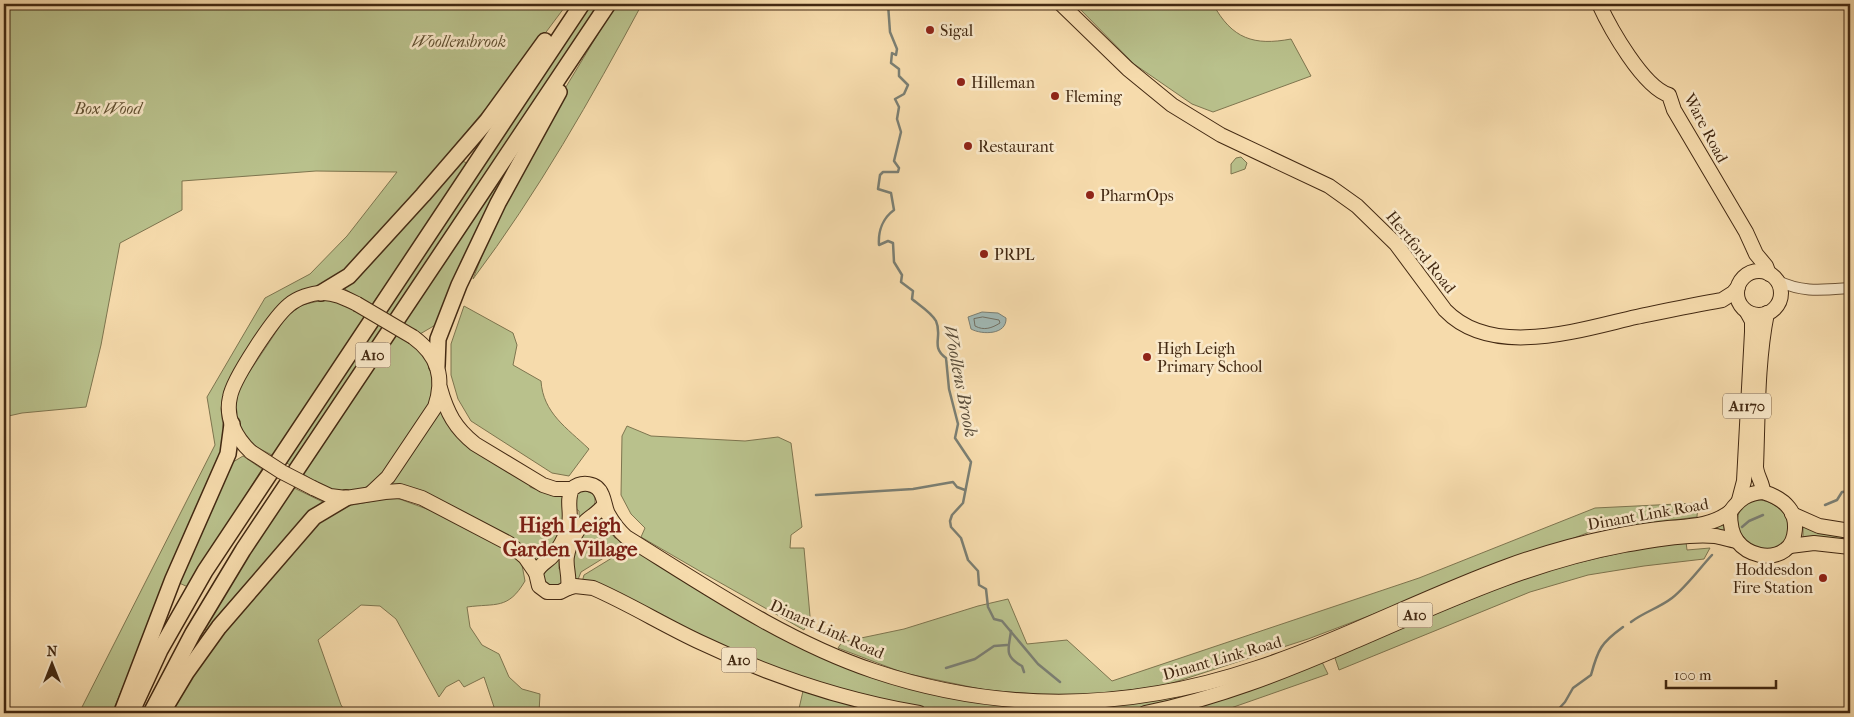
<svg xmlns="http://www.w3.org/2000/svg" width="1854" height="717" font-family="'IM FELL French Canon',serif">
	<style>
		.green { fill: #b9c18c; stroke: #7e754f }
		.water { fill: #a1b8b4; stroke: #7b7f73 }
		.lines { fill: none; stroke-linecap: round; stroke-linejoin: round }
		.shore { stroke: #727063; stroke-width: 1 }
		.stream { stroke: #7b7f73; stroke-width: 2.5 }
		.minor-casing { stroke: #705638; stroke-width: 12 }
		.major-casing { stroke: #432912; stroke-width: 16 }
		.highway-casing { stroke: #432912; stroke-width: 18 }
		.minor { stroke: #f9e8c9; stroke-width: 10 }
		.major { stroke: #f6dbac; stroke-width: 14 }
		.highway { stroke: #f6dbac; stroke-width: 15 }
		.major-bridge-casing { stroke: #432912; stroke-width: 16; stroke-linecap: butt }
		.major-bridge { stroke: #f6dbac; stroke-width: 14 }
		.poi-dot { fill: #8f2418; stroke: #f9e8c9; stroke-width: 2 }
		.labels { text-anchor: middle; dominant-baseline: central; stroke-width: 5; stroke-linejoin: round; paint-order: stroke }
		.shield { fill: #f9e8c9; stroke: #7a6249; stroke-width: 1 }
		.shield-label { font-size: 15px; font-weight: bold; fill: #432912 }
		.poi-label { font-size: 16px; fill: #432912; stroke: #f9e8c9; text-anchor: start }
		.park-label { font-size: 16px; font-style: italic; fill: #604f30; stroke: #f9e8c9 }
		.street-label { font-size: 16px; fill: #432912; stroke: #f9e8c9 }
		.water-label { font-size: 18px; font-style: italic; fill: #5a4d3a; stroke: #f9e8c9 }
		.district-label { font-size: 21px; font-weight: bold; fill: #7a1f14; stroke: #f9e8c9 }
	</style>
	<rect width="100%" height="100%" fill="#f6dbac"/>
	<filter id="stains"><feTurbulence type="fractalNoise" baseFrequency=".004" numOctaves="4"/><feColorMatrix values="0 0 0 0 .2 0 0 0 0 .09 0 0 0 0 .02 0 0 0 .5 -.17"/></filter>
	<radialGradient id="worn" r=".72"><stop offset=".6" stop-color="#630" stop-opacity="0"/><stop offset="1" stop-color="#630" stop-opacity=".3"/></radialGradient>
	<g class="green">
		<path d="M4,4H567L517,71L361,258L327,283L288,298L274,311L232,373L224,391L221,409L224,434V447L112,713H79L215,445L207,397L265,298L310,274L347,236L397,172L316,171L182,181V210L120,243L101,345L86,407L22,413L4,417Z"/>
		<path d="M590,4H601L392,318L383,313Z"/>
		<path d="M616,4H642C592,97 537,194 473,279L502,203L552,110Z"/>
		<path d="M1075,4H1213C1232,39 1254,46 1291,39L1311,76L1213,112L1192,104L1134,64Z"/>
		<path d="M1241,157L1247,163L1245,169L1231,174V164L1236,158Z"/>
		<path d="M460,160L467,163L445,200L371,306L345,289L352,279Z"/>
		<path d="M503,170L508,173L437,324L420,334L402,323Z"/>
		<path d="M323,300L337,301L366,316L274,456L252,445L238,427L234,407L238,389L286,317L302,305Z"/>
		<path d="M464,306L513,333L517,345L513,365L541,381C543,413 567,428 589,449L569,476L552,473L471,421L458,399L451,375V344Z"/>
		<path d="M376,322L385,327L292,466L283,461Z"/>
		<path d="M395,334C401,337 409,340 415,345C431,358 438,384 429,404C422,418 411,432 402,445C391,462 379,485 358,490C335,496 320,485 302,473Z"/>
		<path d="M441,406L529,481L530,487L535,489L541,488L564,495L566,512L557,542L535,563L533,559L386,488Z"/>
		<path d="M627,426L651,436L745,441L778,437L791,443L802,527L791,535L790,548H804L810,616L804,630L703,573L641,537L645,528L631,514L621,495L622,436Z"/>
		<path d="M243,456L262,469L188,587L177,582L228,465Z"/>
		<path d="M292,487L325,503L209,631L203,629L241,563Z"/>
		<path d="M584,490L593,494C600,506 587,514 579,522L577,520L579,518V511L575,508L573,498L580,491Z"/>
		<path d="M394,497L446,516L511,551L522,565L525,581C508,610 496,603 467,607L470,627L482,645L499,654L509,677L522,689L540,694L539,713H496L484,677L464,687L459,680L446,687L439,697L396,619L380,606L361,605L318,640L341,705L347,713H167L205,650L321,516L337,508Z"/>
		<path d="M1758,500C1773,500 1785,512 1791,525L1784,546C1778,547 1770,550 1764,549C1737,546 1724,506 1758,500Z"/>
		<path d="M1698,503L1697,517L1595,530L1308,639L1163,686L1073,697L985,690L904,673L838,648L842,642L904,629L978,606L1008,599L1027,644L1067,640L1112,681L1419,578L1595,508Z"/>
		<path d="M602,515C606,522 611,534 615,538H620L625,542L623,546L581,572L577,582H574C571,544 573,540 602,515Z"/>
		<path d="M1723,523L1725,534C1697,528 1664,535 1636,540C1538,556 1448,596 1357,636C1283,668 1204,703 1123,713C1098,716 1070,713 1045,713C1015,713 984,715 954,713C942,713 930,710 919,708C862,699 804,684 751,660C722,646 692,633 664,619C638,605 611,587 582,582L584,575L625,550L629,544C702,589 776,638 857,669C1014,717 1166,714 1319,649C1391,619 1463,583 1538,560C1575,548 1613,540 1651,534C1672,531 1693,530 1714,527Z"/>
		<path d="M1803,523L1850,535V542L1803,538Z"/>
		<path d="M1686,542L1687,550L1710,548L1704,559L1644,566L1588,575L1530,592L1339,670L1334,655L1538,572L1637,549Z"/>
		<path d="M557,557L560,560L559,562V569L563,572V582L560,585L552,587L542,580L543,572Z"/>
		<path d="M1321,660L1328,674L1228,709L1218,713H1168Z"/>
		<path d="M803,691L896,713H798Z"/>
	</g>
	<path class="water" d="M982,312L998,313L1006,318C1007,335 982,335 971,329L968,317Z"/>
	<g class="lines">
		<path class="shore" d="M983,317L999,320L1000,323C992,328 984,331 975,326L974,319Z"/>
		<g class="stream">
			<path d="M888,4L890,32L897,49L896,55L892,53L891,63L899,69V76L908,85L904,94L895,99L899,107L897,119L901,132L894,161L899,168L898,172H883L880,175L878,189L891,193L894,210C883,218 878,231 879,245L888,241L893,243L894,262L902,275L901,282L913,291L912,299C919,305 931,312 936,321C943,336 930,347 946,358L949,389L958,424L955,438L971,462L963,503L952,515L950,521L951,527L961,538L968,560L978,571L979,585L986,589L988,607L994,619L1002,621L1038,664L1060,682"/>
			<path d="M816,495L913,489L953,482L957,487L965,490"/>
			<path d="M1825,505L1837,500L1842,492L1850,491"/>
			<path d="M1742,527L1749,521L1763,515"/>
			<path d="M1631,622C1644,612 1659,608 1672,598C1686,587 1699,569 1712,555"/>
			<path d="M1011,631C1009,648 1003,656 1022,666L1024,672"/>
			<path d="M946,668L975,659L994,646L1007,645"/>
			<path d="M1555,713L1565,702L1573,688L1591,675C1598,649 1601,643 1623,627"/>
		</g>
		<g class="minor-casing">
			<path id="minor" d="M1776,280C1802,293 1822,290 1850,288"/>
		</g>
		<g class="major-casing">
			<g id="major">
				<path d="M1061,4L1128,69L1172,105L1221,135L1329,186L1357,206L1396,244L1445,310C1492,359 1579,330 1636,317C1665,311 1693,305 1722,300L1733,293L1738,287"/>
				<path d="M1599,4C1610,28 1643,87 1669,95L1674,110L1746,232L1756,254L1766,266L1769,274"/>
				<circle cx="1759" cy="293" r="22"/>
				<path d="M440,388C447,413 455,428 475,444L543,485L555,489H572"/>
				<path d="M251,452C236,438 225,418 230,397C233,379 274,317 289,305C297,298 312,293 321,293C334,292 347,299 357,304"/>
				<path d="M313,488L330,496L346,498L385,492L400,491L422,498L508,543L525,557L536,573"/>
				<path d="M1763,492C1773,495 1783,500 1789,508C1798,519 1797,542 1785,550C1770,561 1748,555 1737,541C1731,533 1730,521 1730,512C1739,499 1748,493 1763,492Z"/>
				<path d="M1763,492C1763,483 1757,477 1756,467C1758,417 1757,362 1767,313"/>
				<path d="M370,494L388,477L435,407C445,378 438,355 413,337"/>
				<path d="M1739,500L1744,481L1752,332V321L1747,312"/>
				<path d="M1792,514L1819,526L1850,531"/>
				<path d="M1790,546L1814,543L1850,547"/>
				<path d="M568,588C570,575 565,566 567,556C569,544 577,529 586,521C593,515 599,512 604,505"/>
				<path d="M919,713C843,700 771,676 702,643C665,626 630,604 593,588L575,586L568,588L560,592H547L539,586L536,573C540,563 548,562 554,554C560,547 564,539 567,531C574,516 565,503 572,489C581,481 597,482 602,495C605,502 605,508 608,514C613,523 618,530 626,537C705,586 785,641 874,671C1002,714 1129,711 1257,668C1342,640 1423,597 1508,566C1541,554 1576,544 1610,537C1629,533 1649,530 1668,528C1691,526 1711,526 1730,512"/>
				<path d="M1145,713C1215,699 1281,673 1346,645C1437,606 1526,563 1624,545C1654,540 1685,534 1715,536C1722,537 1729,540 1737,541"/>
			</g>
		</g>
		<g class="highway-casing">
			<g id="highway">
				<path d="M321,293L349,276L423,195L487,121L545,41"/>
				<path d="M437,366L438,339L459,285L498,203L559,92"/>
				<path d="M122,712L173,579L228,454L232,424"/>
				<path d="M131,713L160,650L205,571L582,4"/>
				<path d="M151,713L193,633L243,550L608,4"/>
				<path d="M162,713L186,673L219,627L314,517L346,498"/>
			</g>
		</g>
		<use href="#minor" class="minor"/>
		<use href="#major" class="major"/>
		<use href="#highway" class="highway"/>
		<g class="major-bridge-casing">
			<g id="major-bridge">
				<path d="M357,304L413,337"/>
				<path d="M251,452L282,472L313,488"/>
			</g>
		</g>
		<use href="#major-bridge" class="major-bridge"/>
	</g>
	<g class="poi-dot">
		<circle cx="930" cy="30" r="5"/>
		<circle cx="961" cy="82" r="5"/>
		<circle cx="1055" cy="96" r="5"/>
		<circle cx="968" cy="146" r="5"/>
		<circle cx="1090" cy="195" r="5"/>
		<circle cx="984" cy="254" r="5"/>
		<circle cx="1147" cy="357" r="5"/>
		<circle cx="1823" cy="578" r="5"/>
	</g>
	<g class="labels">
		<g class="shield">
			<rect x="355.5" y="342.5" width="35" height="25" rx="4"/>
			<rect x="1723" y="393.5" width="48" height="25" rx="4"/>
			<rect x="1397.5" y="602.5" width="35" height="25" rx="4"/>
			<rect x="721.5" y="647.5" width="35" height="25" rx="4"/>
		</g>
		<g class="shield-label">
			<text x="373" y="355">A10</text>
			<text x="1747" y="406">A1170</text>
			<text x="1415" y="615">A10</text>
			<text x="739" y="660">A10</text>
		</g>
		<g class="poi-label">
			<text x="940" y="30">Sigal</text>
			<text x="971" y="82">Hilleman</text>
			<text x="1065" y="96">Fleming</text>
			<text x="978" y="146">Restaurant</text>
			<text x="1100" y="195">PharmOps</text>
			<text x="994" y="254">PRPL</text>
			<text x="1157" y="348">High Leigh<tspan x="1157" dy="18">Primary School</tspan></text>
			<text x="1813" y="569" text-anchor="end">Hoddesdon<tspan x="1813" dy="18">Fire Station</tspan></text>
		</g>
		<g class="park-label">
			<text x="459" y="41">Woollensbrook</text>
			<text x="108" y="108">Box Wood</text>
		</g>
		<g class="street-label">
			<text transform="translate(1706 128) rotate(62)">Ware Road</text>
			<text transform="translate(1421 252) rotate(51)">Hertford Road</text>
			<text transform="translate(1648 514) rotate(-10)">Dinant Link Road</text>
			<text transform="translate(827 629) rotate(24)">Dinant Link Road</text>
			<text transform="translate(1222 658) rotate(-16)">Dinant Link Road</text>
		</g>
		<g class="water-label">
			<text transform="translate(960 381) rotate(79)">Woollens Brook</text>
		</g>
		<g class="district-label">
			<text x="570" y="525">High Leigh<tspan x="570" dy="24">Garden Village</tspan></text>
		</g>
	</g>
	<rect width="1854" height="717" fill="none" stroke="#f6dbac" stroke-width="20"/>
	<rect x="5" y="5" width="1844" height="707" fill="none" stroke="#432912" stroke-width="2.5"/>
	<rect x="10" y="10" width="1834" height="697" fill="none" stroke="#432912"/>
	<g transform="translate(52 664)" stroke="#f9e8c9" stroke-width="4" paint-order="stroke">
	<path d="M0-4L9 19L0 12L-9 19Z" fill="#432912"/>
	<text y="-8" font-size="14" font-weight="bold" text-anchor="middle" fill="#432912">N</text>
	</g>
	<path d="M1666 680v8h110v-8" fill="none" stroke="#432912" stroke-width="2.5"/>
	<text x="1674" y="680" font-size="15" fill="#432912" stroke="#f9e8c9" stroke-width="4" paint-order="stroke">100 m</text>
	<rect width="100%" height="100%" filter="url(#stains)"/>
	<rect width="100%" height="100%" fill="url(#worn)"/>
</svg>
